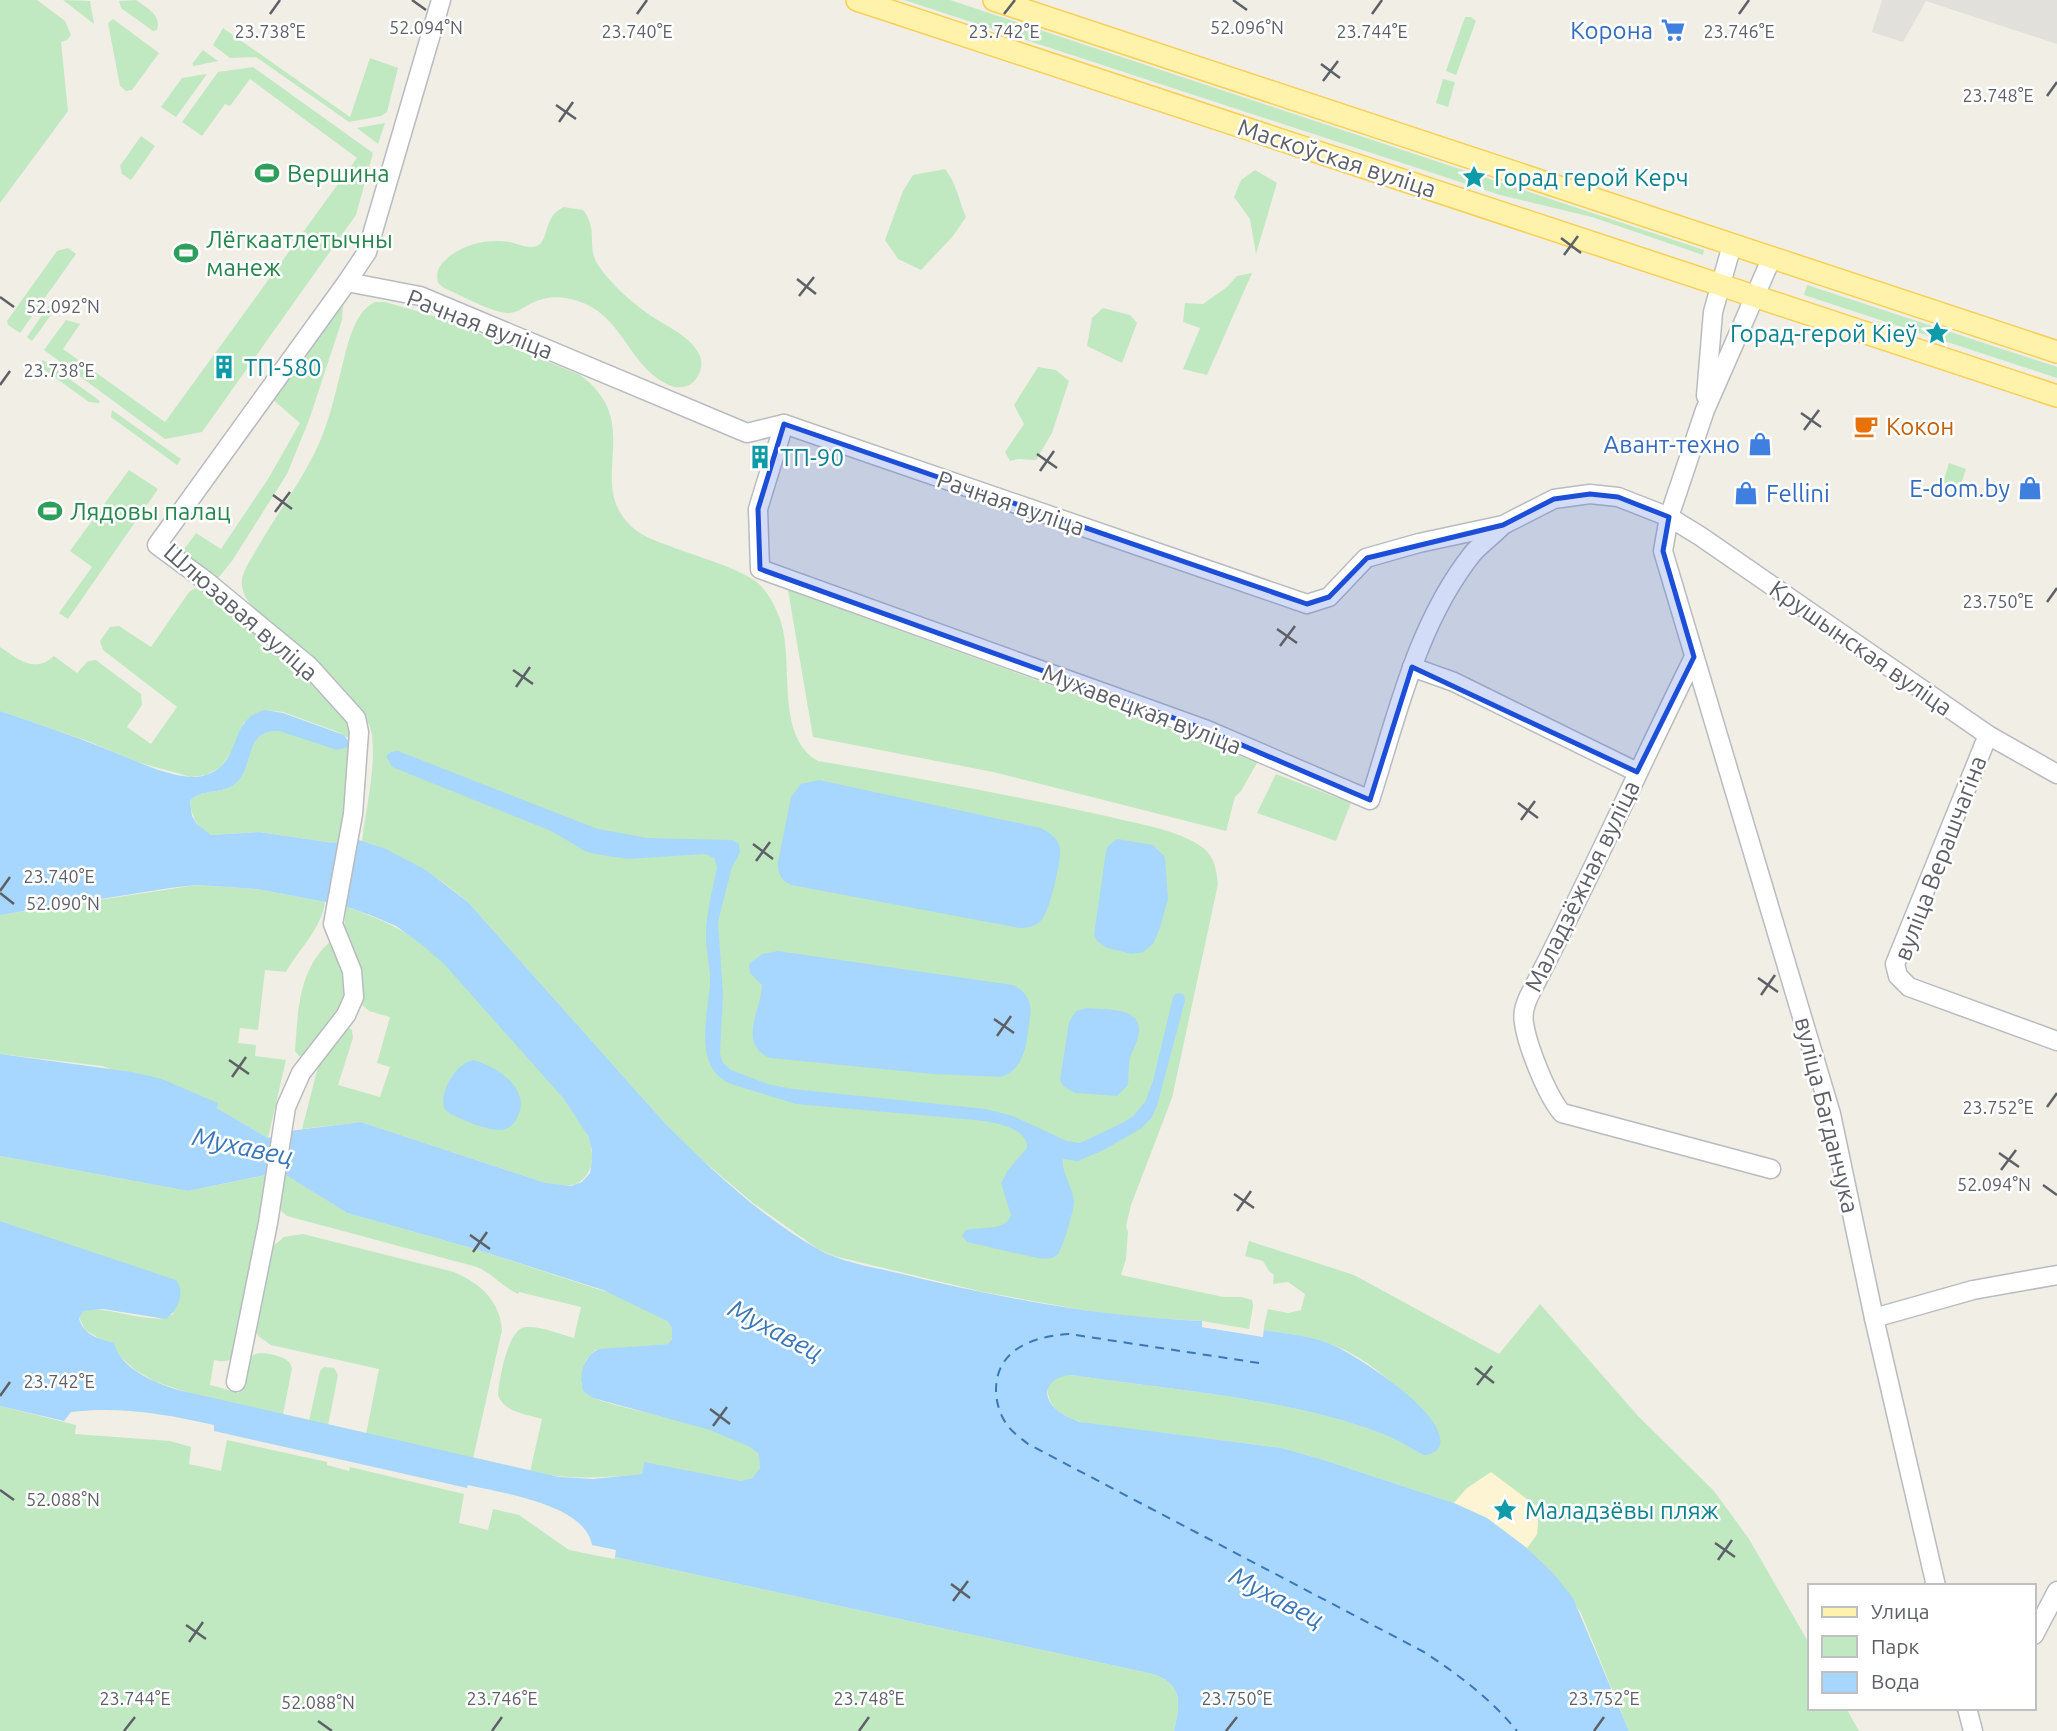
<svg xmlns="http://www.w3.org/2000/svg" width="2057" height="1731" font-family="Ubuntu,sans-serif">
	<style>
		.industrial { fill: #e1e0da }
		.green { fill: #c1e9c1 }
		.sand { fill: #fdf4d4 }
		.water { fill: #a7d7ff }
		.pier { fill: #f0eee5 }
		.lines { fill: none; stroke-linecap: round; stroke-linejoin: round }
		.ferry { stroke: #3b77b8; stroke-width: 2; stroke-dasharray: 9 7; stroke-linecap: butt }
		.minor-casing { stroke: #b8bbc0; stroke-width: 21 }
		.major-casing { stroke: #facf54; stroke-width: 24 }
		.minor { stroke: #fff; stroke-width: 18 }
		.major { stroke: #fff3ac; stroke-width: 21 }
		.marked { fill: #1d4ed8; fill-opacity: 0.2; stroke: #1d4ed8; stroke-width: 5; stroke-linejoin: round }
		.ticks { fill: none; stroke: #5d6167; stroke-width: 2.5 }
		.labels { text-anchor: middle; dominant-baseline: central; stroke-width: 5; stroke-linejoin: round; paint-order: stroke }
		.shop-label { font-size: 24px; fill: #366cbe; stroke: #fff; text-anchor: end }
		.street-label { font-size: 24px; fill: #5d6167; stroke: #fff }
		.leisure-label { font-size: 24px; fill: #27864d; stroke: #fff; text-anchor: start }
		.culture-label { font-size: 24px; fill: #0d838f; stroke: #fff; text-anchor: start }
		.food-label { font-size: 24px; fill: #c56008; stroke: #fff; text-anchor: start }
		.water-label { font-size: 26px; font-style: italic; fill: #3b77b8; stroke: #fff }
		.ticks-label { font-size: 18px; text-anchor: middle; fill: #5d6167; stroke: #fff; stroke-width: 5; stroke-linejoin: round; paint-order: stroke }
	</style>
	<rect width="100%" height="100%" fill="#f0eee5"/>
	<path class="industrial" d="M1882,0H2057V44L1926,1L1903,42L1872,32Z"/>
	<g class="green">
		<path d="M0,0H37L65,21L71,35L67,40L61,42L68,111L0,203Z"/>
		<path d="M63,0L90,1L94,24Z"/>
		<path d="M136,0C147,8 162,15 157,30L153,31L121,8L119,1Z"/>
		<path d="M904,0H950L1704,250L1703,255L1592,217L1500,195Z"/>
		<path d="M1465,17H1471L1476,21L1456,75L1446,71Z"/>
		<path d="M113,19L159,53L132,90L126,91L120,86L108,23Z"/>
		<path d="M223,28L350,117L370,58L398,68L387,112L381,116L349,122L256,57L230,58L213,45Z"/>
		<path d="M203,50L218,61L194,66L192,64Z"/>
		<path d="M253,67L373,153L356,215L202,432L165,439L44,350L66,320L80,324L63,349L165,422L357,158L250,79L230,106L225,104L202,136L182,122L218,72Z"/>
		<path d="M207,74L176,117L161,107L182,78Z"/>
		<path d="M1443,79L1455,82L1448,107L1436,103Z"/>
		<path d="M385,123L378,144L357,128Z"/>
		<path d="M141,136L155,146L131,180L122,174L120,166Z"/>
		<path d="M945,169C957,184 958,199 966,217L953,236L921,270L898,259L885,240L903,191L913,175Z"/>
		<path d="M1255,170L1277,183L1256,254L1250,219L1234,197L1241,180Z"/>
		<path d="M564,207L583,210C599,230 586,246 598,265C611,284 628,299 647,313C663,325 692,336 700,356C704,366 699,378 691,384C685,388 677,388 671,386C634,371 625,327 593,308C575,297 551,293 532,303C524,307 517,313 508,313C490,312 461,295 444,288L438,283C435,270 441,263 451,255C469,243 488,239 510,242C518,244 528,249 537,246C550,240 542,217 564,207Z"/>
		<path d="M68,248L76,254L20,333L8,325L7,321L57,251Z"/>
		<path d="M1252,273L1207,375L1183,369L1200,328L1183,322L1185,303L1203,304L1227,287L1237,276Z"/>
		<path d="M1807,285L2057,367V378L1804,295Z"/>
		<path d="M52,301L59,304L32,341L27,337Z"/>
		<path d="M375,302H385L445,319L580,375C645,422 587,479 628,523C639,535 655,541 670,546C694,556 738,567 758,583C768,592 775,606 780,619C795,661 774,736 818,761C914,777 1011,795 1106,816C1134,823 1179,830 1202,847C1215,857 1216,869 1218,884L1172,1098L1131,1205L1126,1226L1128,1232L1126,1259L1121,1275L1223,1297H1241L1252,1300L1253,1306L1249,1329L1202,1321L1131,1317L1083,1310L983,1292L834,1256L818,1249L753,1203L694,1153L664,1122L468,902C435,874 402,854 362,841C366,807 376,769 372,735C368,702 303,651 278,629C265,618 244,604 242,586C240,573 252,558 258,547C276,515 299,485 315,452C328,426 334,398 341,371C347,348 353,312 375,302Z"/>
		<path d="M340,305L343,306L342,320L309,420L287,474L232,561L218,578L182,552L196,533L221,549L268,479L300,423L272,399Z"/>
		<path d="M1103,308L1130,315L1137,323L1122,363L1087,346L1092,318Z"/>
		<path d="M43,360L100,401L99,403L89,402L39,366Z"/>
		<path d="M1038,367L1056,370L1069,381L1052,433L1036,460L1018,459L1010,461L1005,452L1024,424L1014,405Z"/>
		<path d="M112,410L181,459L177,465L111,417Z"/>
		<path d="M1949,463L1966,469L1959,491L1942,486Z"/>
		<path d="M129,470L158,489L68,619L59,613L92,567L70,551Z"/>
		<path d="M196,588L206,592L282,651L349,719L354,746L339,842L334,843L259,832L211,835C196,827 192,817 190,801C204,786 227,797 240,779C254,760 246,730 279,731L348,747V738L338,732L283,712L266,710L244,722L231,752L221,767L206,775L191,777L137,762L90,742L0,711V647C18,659 34,674 54,656L77,673L88,661L96,660L141,694L142,705L127,727L151,744L177,707L103,650L100,641L110,627L119,626L151,647L189,592Z"/>
		<path d="M788,590L1201,740L1257,763L1241,791L1235,797L1226,831L993,772L813,737Z"/>
		<path d="M1276,774L1351,803L1336,841L1257,813Z"/>
		<path d="M197,885L257,889L325,902C321,930 300,947 286,972L265,970L258,1030L240,1028L238,1043L256,1045L255,1056L286,1060L268,1138L217,1108L102,1066L0,1054V915Z"/>
		<path d="M346,907C374,916 399,927 422,944C461,975 492,1016 524,1053C546,1079 576,1105 588,1137C593,1150 595,1166 585,1177C575,1189 560,1186 546,1183L361,1122L302,1129L320,1059L346,1026L352,1030L353,1038L338,1085L380,1097L390,1067L377,1063L390,1017L369,1011L359,1002L344,932Z"/>
		<path d="M331,941L346,970L348,1000L305,1057L299,1056L295,1051C298,1012 298,969 331,941Z"/>
		<path d="M0,1156L188,1191L267,1175L239,1349C232,1361 228,1363 214,1360L210,1385L239,1393C244,1368 242,1347 274,1355C284,1358 289,1359 292,1368L283,1415L198,1396L156,1382L135,1370L102,1340L85,1330L79,1317L84,1311C109,1304 156,1329 174,1313L23,1229L0,1221Z"/>
		<path d="M283,1173L347,1213L475,1249L619,1296L667,1321L672,1328L673,1336L669,1344L595,1350L586,1360L581,1384C586,1389 590,1396 596,1399C625,1410 747,1432 760,1454C762,1459 761,1465 759,1470C755,1477 749,1480 741,1481L644,1463L642,1474C603,1478 568,1480 530,1472L542,1419C526,1414 505,1413 498,1395C499,1380 508,1327 526,1327C541,1326 560,1334 574,1338L581,1307L519,1292L518,1294C503,1287 493,1274 477,1267L287,1216L277,1207Z"/>
		<path d="M303,1234L454,1272C480,1283 500,1301 502,1330L473,1458L366,1434L379,1369L271,1345L258,1336L255,1329L270,1249L284,1237Z"/>
		<path d="M1249,1241L1354,1275L1499,1354L1540,1304L1638,1416L1714,1491L1749,1539L1810,1645V1708H1846L1859,1731H1629L1581,1613L1564,1587L1527,1548L1537,1534L1539,1508L1467,1488L1454,1503L1324,1460L1282,1448L1090,1424C1069,1419 1045,1410 1048,1385L1062,1375H1071C1172,1390 1290,1398 1385,1435C1398,1440 1410,1448 1423,1455L1440,1439L1435,1425C1403,1391 1364,1351 1317,1340C1300,1335 1281,1333 1263,1330L1268,1309L1288,1313L1301,1310L1305,1294L1288,1282L1273,1284L1274,1275L1269,1271L1263,1261L1245,1256Z"/>
		<path d="M324,1367L334,1368L338,1375L328,1426L309,1421L320,1371Z"/>
		<path d="M0,1406L76,1425L75,1434L170,1441L191,1447L189,1464L221,1471L227,1440L327,1462V1465L349,1471L350,1467L464,1494L459,1523L488,1530L493,1509L519,1515L569,1550L614,1559L615,1557L1153,1674C1184,1685 1180,1704 1174,1731H0Z"/>
	</g>
	<path class="sand" d="M1491,1472L1539,1508L1537,1534L1527,1548L1487,1518L1454,1503L1467,1488Z"/>
	<g class="water">
		<path d="M266,710L283,713L344,735L349,742L348,747L337,750L279,731C246,730 254,760 240,779C227,797 204,786 190,801L192,816L197,824L211,835L259,832L334,843L353,838L386,849L426,870L468,902L664,1122C709,1168 759,1215 816,1248C841,1263 874,1267 902,1274C1000,1298 1101,1317 1202,1321V1327L1263,1336V1330C1288,1334 1315,1336 1337,1347C1361,1359 1448,1414 1440,1445C1437,1453 1430,1455 1423,1455C1410,1448 1398,1440 1385,1435C1290,1398 1172,1390 1071,1375C1052,1376 1038,1392 1055,1408C1062,1415 1071,1418 1080,1422L1282,1448L1324,1460L1454,1503L1487,1518L1527,1548L1554,1574L1573,1598L1629,1731H1174C1180,1704 1184,1685 1153,1674L615,1557L616,1550L592,1545C585,1504 502,1493 468,1485L467,1488L214,1431V1425C166,1414 120,1406 71,1412L64,1421L0,1406V1221L176,1280C186,1292 178,1310 166,1319L103,1309L84,1311L79,1318C83,1335 99,1339 114,1343C121,1369 153,1382 178,1390L559,1477L593,1479L642,1474L644,1462L741,1481L752,1478L760,1468L759,1454L750,1447L710,1430L593,1398L584,1392C577,1378 584,1355 599,1349L668,1344L672,1339V1328L667,1321L603,1290L475,1249L347,1213L281,1172L188,1191L0,1156V1054L132,1072L162,1079L218,1103L217,1108L268,1138L289,1131L361,1122L546,1183L571,1186L582,1182L590,1173L592,1161V1150L588,1136L564,1099L444,964L422,945L396,926L370,915L341,905L257,889L197,885L170,888L0,915V711C35,723 71,735 106,749C132,759 165,776 193,777C200,777 207,775 213,772C242,757 229,717 266,710Z"/>
		<path d="M398,751L598,829L648,838L732,840L739,844L740,853L732,867L718,922L723,994L720,1054L723,1063L731,1070L771,1085L793,1089L986,1109L1013,1116L1067,1141L1080,1143L1124,1122L1133,1116L1145,1102L1153,1081L1173,997L1175,994L1181,993L1184,995L1185,1001L1157,1106L1152,1117L1142,1128L1104,1150L1078,1161L1063,1159C1061,1172 1073,1187 1074,1201C1075,1208 1062,1250 1058,1254C1052,1260 1045,1259 1037,1258L967,1242L962,1236L966,1230C981,1226 1003,1232 1011,1216L1001,1183L1008,1170L1027,1148C1028,1127 992,1122 975,1120L796,1104L731,1084C691,1067 709,1013 710,980C710,964 705,948 706,931C707,910 713,888 717,867L714,858L705,854L628,859L595,854L585,851L551,831L392,767L386,756L391,752Z"/>
		<path d="M819,780L1041,828C1050,833 1058,838 1060,848C1062,859 1050,908 1043,918C1037,926 1029,928 1019,928L791,885C781,880 777,874 778,862L791,797L801,784Z"/>
		<path d="M1117,839L1153,845L1165,857L1168,899L1160,928L1153,944L1143,952L1132,954L1107,948L1097,941L1094,935L1106,851L1108,846Z"/>
		<path d="M778,951L1013,985C1024,990 1029,997 1031,1009C1027,1033 1029,1068 1001,1077L933,1074L770,1058C737,1045 761,1010 762,985L750,973L749,964L762,954Z"/>
		<path d="M1086,1008C1104,1010 1141,1006 1139,1032C1138,1042 1133,1049 1130,1058C1128,1067 1129,1076 1128,1085L1117,1096L1075,1093L1063,1086L1060,1080L1069,1022L1076,1011Z"/>
		<path d="M473,1060C496,1066 531,1088 518,1116C515,1123 510,1129 502,1130C486,1131 464,1120 450,1114L444,1108C439,1092 456,1063 473,1060Z"/>
	</g>
	<path class="pier" d="M1202,1321L1206,1322L1205,1324L1260,1333L1261,1328L1264,1327L1263,1337L1202,1327Z"/>
	<g class="lines">
		<path class="ferry" d="M1259,1363L1069,1334C1034,1336 996,1349 996,1390C996,1402 1000,1416 1008,1426C1013,1433 1022,1439 1028,1444L1424,1652C1459,1675 1491,1699 1517,1731"/>
		<g class="minor-casing">
			<g id="minor">
				<path d="M1772,257L1705,410L1669,517L1663,551L1831,1114L1874,1318L1936,1586"/>
				<path d="M347,282L420,296L747,433L784,424L1307,604L1329,597L1366,558L1419,543L1503,525L1554,499L1590,494L1618,497L1669,517L1700,536L1988,735L2057,774"/>
				<path d="M1706,396L1713,312L1732,245"/>
				<path d="M784,424L758,509L760,569L1207,730L1370,800C1397,716 1417,623 1473,553C1481,544 1492,536 1501,527"/>
				<path d="M1694,657C1638,770 1587,885 1529,996C1525,1005 1522,1013 1524,1023C1527,1045 1547,1096 1562,1113L1771,1169"/>
				<path d="M1412,667L1454,682L1637,772"/>
				<path d="M1988,735L1895,964L1898,976L1909,987L2057,1041"/>
				<path d="M1874,1318L1973,1290L2057,1275"/>
				<path d="M236,1382L268,1223L286,1107L301,1073L346,1015L354,997L352,971L333,924L353,814L359,732L356,718L309,666L206,581L157,545L347,282L367,252L441,0"/>
				<path d="M2034,1635L2057,1591"/>
				<path d="M1967,1708L1973,1731"/>
			</g>
		</g>
		<g class="major-casing">
			<g id="major">
				<path d="M857,0L2057,396"/>
				<path d="M994,0L2057,352"/>
			</g>
		</g>
		<use href="#minor" class="minor"/>
		<use href="#major" class="major"/>
	</g>
	<path class="marked" d="M784,424L1307,604L1329,597L1367,558L1503,525L1554,499L1590,494L1618,497L1669,517L1663,551L1694,657L1637,772L1412,667L1370,800L1207,730L760,569L758,509Z"/>
	<path class="ticks" d="M412,0L426,10M1233,0L1247,10M270,14L280,0M637,14L647,0M1004,14L1015,0M1372,14L1382,0M1739,14L1749,0M1321,64L1340,78M1323,81L1338,61M2047,96L2057,82M556,105L576,119M559,122L573,102M1561,238L1581,253M1564,255L1578,236M797,279L816,294M799,296L814,277M0,297L14,307M0,385L10,371M1801,413L1821,427M1804,430L1819,410M1037,454L1057,468M1040,471L1054,451M273,495L292,509M275,512L290,492M2047,602L2057,588M1277,629L1297,643M1280,646L1295,626M513,670L533,684M516,687L530,667M1518,803L1538,818M1521,820L1535,801M753,844L773,859M756,861L770,842M0,891L10,877M0,893L14,904M1758,978L1778,992M1761,995L1775,975M994,1019L1014,1033M997,1036L1011,1016M229,1060L249,1074M232,1077L246,1057M2047,1107L2057,1093M1999,1153L2019,1167M2001,1170L2016,1150M2043,1185L2057,1195M1234,1194L1254,1208M1237,1211L1251,1191M470,1235L490,1249M473,1252L487,1232M1475,1368L1494,1383M1477,1385L1492,1366M0,1396L10,1382M710,1409L730,1424M713,1426L727,1407M0,1490L14,1500M1715,1543L1735,1557M1718,1560L1732,1540M951,1584L970,1598M953,1601L968,1581M186,1625L206,1639M189,1642L203,1622M318,1721L332,1731M124,1731L135,1717M492,1731L502,1717M859,1731L869,1717M1226,1731L1237,1717M1594,1731L1604,1717"/>
	<defs>
		<g id="supermarket-bare" transform="scale(1.89)"><path d="M-6-5.5h2.5l.6 2H6L4.5 2H-2.5L-4.4-4H-6ZM-1.5 3.2a1.3 1.3 0 1 0 .1 0ZM3 3.2a1.3 1.3 0 1 0 .1 0Z" fill="#3f7fe0" stroke="#fff" stroke-width="2.5" paint-order="stroke"/></g>
		<g id="stadium-bare" transform="scale(1.89)"><path d="M0-5a6.5 5 0 1 0 0 10a6.5 5 0 1 0 0-10ZM-3.5-1.8h7v3.6h-7Z" fill="#2e9e5b" stroke="#fff" stroke-width="2.5" paint-order="stroke"/></g>
		<g id="sight-bare" transform="scale(1.89)"><path d="M0-6L1.8-2.2L6-1.7L2.9 1.2L3.7 5.4L0 3.3L-3.7 5.4L-2.9 1.2L-6-1.7L-1.8-2.2Z" fill="#0f9aa8" stroke="#fff" stroke-width="2.5" paint-order="stroke"/></g>
		<g id="building-bare" transform="scale(1.89)"><path d="M-4-6H4V6H1V3H-1V6H-4ZM-2.5-4.3h1.7v1.8h-1.7ZM.8-4.3h1.7v1.8H.8ZM-2.5-1h1.7V.8h-1.7ZM.8-1h1.7V.8H.8Z" fill="#0f9aa8" stroke="#fff" stroke-width="2.5" paint-order="stroke"/></g>
		<g id="cafe-bare" transform="scale(1.89)"><path d="M-5.5-4.5H6V0H3Q3 3.5 0 3.5H-2.5Q-5.5 3.5-5.5 0ZM3-3.2v2h1.7v-2ZM-6 4.5H4V6H-6Z" fill="#e8710a" stroke="#fff" stroke-width="2.5" paint-order="stroke"/></g>
		<g id="shop-bare" transform="scale(1.89)"><path d="M-5-2.5h2.3a2.7 3.5 0 0 1 5.4 0H5L5.5 6h-11ZM-1.5-2.5h3a1.5 2.3 0 0 0-3 0Z" fill="#3f7fe0" stroke="#fff" stroke-width="2.5" paint-order="stroke"/></g>
	</defs>
	<g fill-rule="evenodd">
		<use href="#supermarket-bare" x="1673" y="30"/>
		<use href="#stadium-bare" x="267" y="173"/>
		<use href="#sight-bare" x="1474" y="177"/>
		<use href="#stadium-bare" x="186" y="253"/>
		<use href="#sight-bare" x="1937" y="333"/>
		<use href="#building-bare" x="224" y="367"/>
		<use href="#cafe-bare" x="1866" y="426"/>
		<use href="#shop-bare" x="1760" y="444"/>
		<use href="#building-bare" x="760" y="457"/>
		<use href="#shop-bare" x="2030" y="488"/>
		<use href="#shop-bare" x="1746" y="493"/>
		<use href="#stadium-bare" x="50" y="511"/>
		<use href="#sight-bare" x="1505" y="1510"/>
	</g>
	<g class="labels">
		<g class="shop-label">
			<text x="1653" y="30">Корона</text>
			<text x="1740" y="444">Авант-техно</text>
			<text x="2010" y="488">E-dom.by</text>
			<text x="1766" y="493" text-anchor="start">Fellini</text>
		</g>
		<g class="street-label">
			<text transform="translate(1337 158) rotate(18)">Маскоўская вуліца</text>
			<text transform="translate(480 324) rotate(21)">Рачная вуліца</text>
			<text transform="translate(1011 503) rotate(19)">Рачная вуліца</text>
			<text transform="translate(241 612) rotate(41)">Шлюзавая вуліца</text>
			<text transform="translate(1861 648) rotate(35)">Крушынская вуліца</text>
			<text transform="translate(1142 709) rotate(21)">Мухавецкая вуліца</text>
			<text transform="translate(1940 858) rotate(-69)">вуліца Верашчагіна</text>
			<text transform="translate(1582 886) rotate(-64)">Маладзёжная вуліца</text>
			<text transform="translate(1827 1115) rotate(76)">вуліца Багданчука</text>
		</g>
		<g class="leisure-label">
			<text x="287" y="173">Вершина</text>
			<text x="206" y="239">Лёгкаатлетычны<tspan x="206" dy="28">манеж</tspan></text>
			<text x="70" y="511">Лядовы палац</text>
		</g>
		<g class="culture-label">
			<text x="1494" y="177">Горад герой Керч</text>
			<text x="1917" y="333" text-anchor="end">Горад-герой Кіеў</text>
			<text x="244" y="367">ТП-580</text>
			<text x="780" y="457">ТП-90</text>
			<text x="1525" y="1510">Маладзёвы пляж</text>
		</g>
		<g class="food-label">
			<text x="1886" y="426">Кокон</text>
		</g>
		<g class="water-label">
			<text transform="translate(243 1146) rotate(12)">Мухавец</text>
			<text transform="translate(776 1330) rotate(28)">Мухавец</text>
			<text transform="translate(1277 1597) rotate(28)">Мухавец</text>
		</g>
	</g>
	<g class="ticks-label">
		<text x="426" y="34">52.094°N</text>
		<text x="1247" y="34">52.096°N</text>
		<text x="270" y="38">23.738°E</text>
		<text x="637" y="38">23.740°E</text>
		<text x="1004" y="38">23.742°E</text>
		<text x="1372" y="38">23.744°E</text>
		<text x="1739" y="38">23.746°E</text>
		<text x="1998" y="102">23.748°E</text>
		<text x="63" y="313">52.092°N</text>
		<text x="59" y="377">23.738°E</text>
		<text x="1998" y="608">23.750°E</text>
		<text x="59" y="883">23.740°E</text>
		<text x="63" y="910">52.090°N</text>
		<text x="1998" y="1114">23.752°E</text>
		<text x="1994" y="1191">52.094°N</text>
		<text x="59" y="1388">23.742°E</text>
		<text x="63" y="1506">52.088°N</text>
		<text x="135" y="1705">23.744°E</text>
		<text x="502" y="1705">23.746°E</text>
		<text x="869" y="1705">23.748°E</text>
		<text x="1237" y="1705">23.750°E</text>
		<text x="1604" y="1705">23.752°E</text>
		<text x="318" y="1709">52.088°N</text>
	</g>
	<rect x="1808" y="1584" width="228" height="126" fill="#ffffff" stroke="#bec0c2" stroke-width="2"/>
	<rect x="1822" y="1607" width="35" height="10" fill="#fff3ac" stroke="#bec0c2" stroke-width="2"/>
	<text x="1871" y="1619" font-size="21" fill="#5d6167">Улица</text>
	<rect x="1822" y="1636" width="35" height="21" fill="#c1e9c1" stroke="#bec0c2" stroke-width="2"/>
	<text x="1871" y="1654" font-size="21" fill="#5d6167">Парк</text>
	<rect x="1822" y="1672" width="35" height="21" fill="#a7d7ff" stroke="#bec0c2" stroke-width="2"/>
	<text x="1871" y="1689" font-size="21" fill="#5d6167">Вода</text>
</svg>
